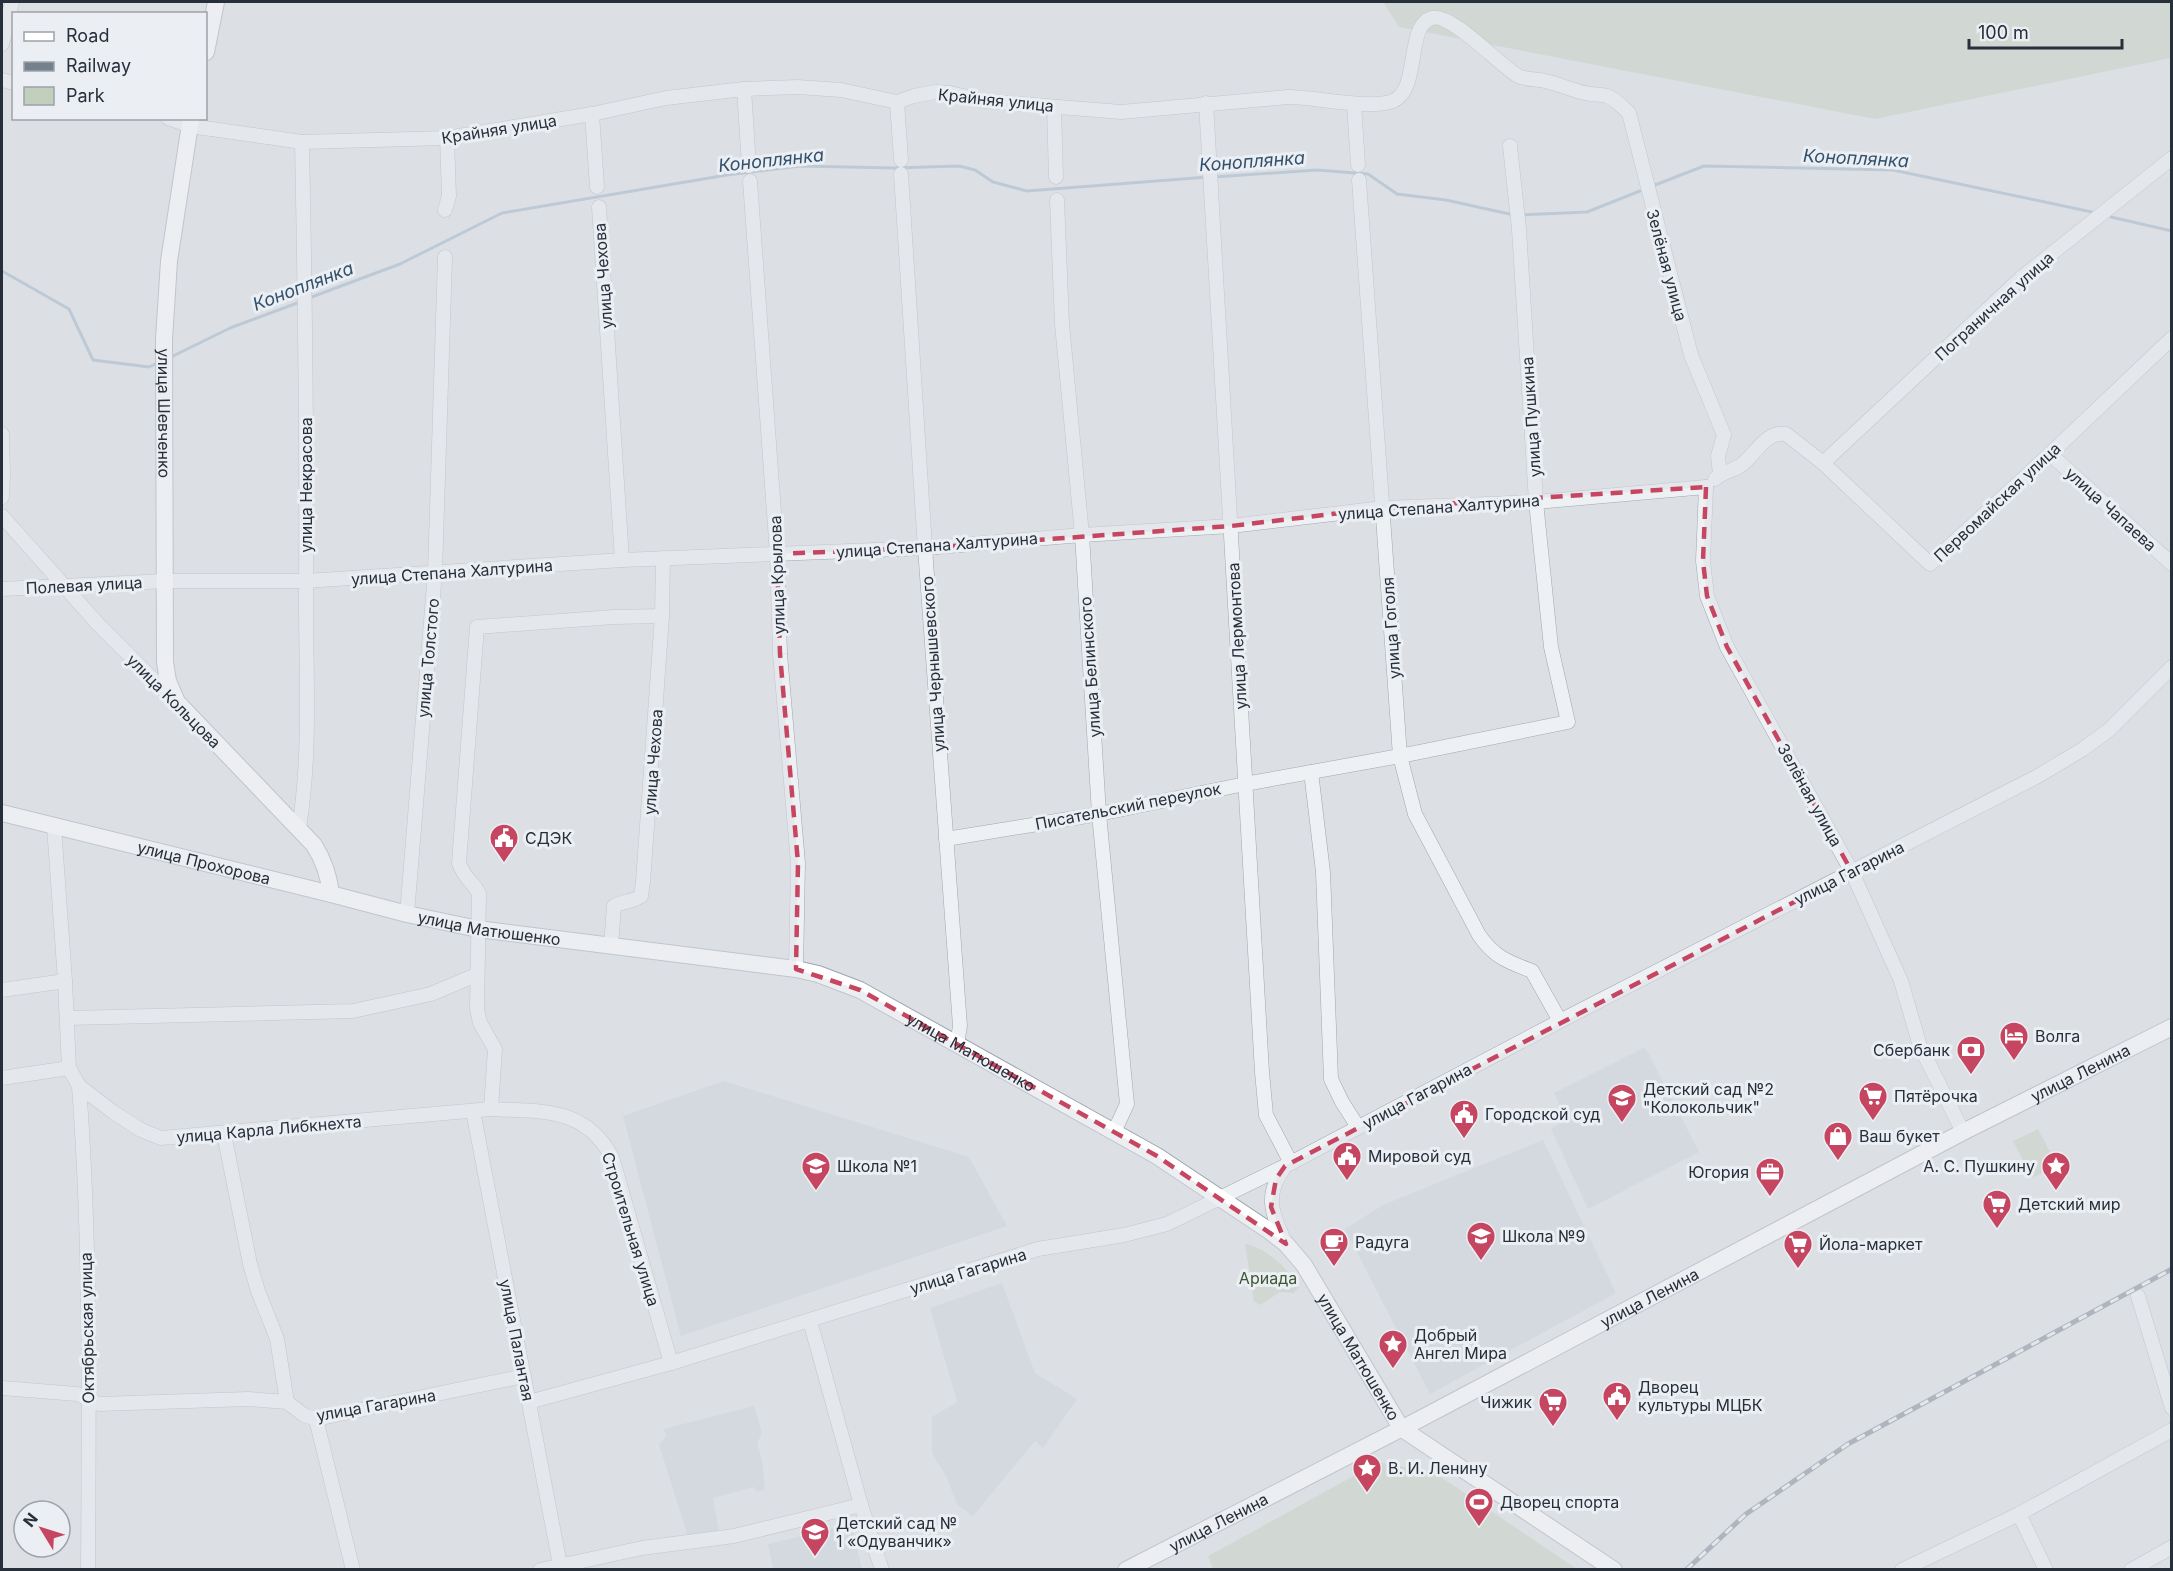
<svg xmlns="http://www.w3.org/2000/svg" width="2173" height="1571" font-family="Inter,sans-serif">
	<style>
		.built { fill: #cacfd7 }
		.green { fill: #c3cfbd }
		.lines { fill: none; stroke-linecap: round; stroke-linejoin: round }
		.stream { stroke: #98b0c4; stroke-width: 3 }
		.minor-casing { stroke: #a2a7af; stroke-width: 15 }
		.major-casing { stroke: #9ca5b0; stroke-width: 18 }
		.minor { stroke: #eef1f4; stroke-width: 14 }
		.major { stroke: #fff; stroke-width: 16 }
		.rail-casing { stroke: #76818e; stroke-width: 5 }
		.rail { stroke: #ebeff3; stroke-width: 3; stroke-dasharray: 9; stroke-linecap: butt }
		.marked { fill: none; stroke: #c64560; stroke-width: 4.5; stroke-dasharray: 12 8; stroke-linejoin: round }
		.labels { text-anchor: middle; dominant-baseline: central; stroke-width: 6; stroke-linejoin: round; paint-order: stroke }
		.street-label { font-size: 16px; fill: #272f3b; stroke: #ebeff3 }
		.poi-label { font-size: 16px; fill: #272f3b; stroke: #ebeff3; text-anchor: start }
		.park-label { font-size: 16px; fill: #3d5635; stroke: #ebeff3 }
		.water-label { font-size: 18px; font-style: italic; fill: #33506c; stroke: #ebeff3 }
	</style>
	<rect width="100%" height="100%" fill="#dce0e5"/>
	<g class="built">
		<path d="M1645,1047L1699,1152L1588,1209L1551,1129L1566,1119L1554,1093Z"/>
		<path d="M724,1081L969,1157L1007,1226L681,1336L623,1116Z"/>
		<path d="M1543,1140L1616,1293L1430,1394L1345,1229L1383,1205Z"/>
		<path d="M1002,1283L1035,1373L1077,1399L1043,1448L1035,1441L973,1516L957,1504L946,1476L932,1453V1417L957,1402L930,1308Z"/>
		<path d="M754,1406L762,1433L757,1443L762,1460L765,1489L757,1492L754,1487L713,1498L719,1531L688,1536L659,1445L666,1436L664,1429Z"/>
		<path d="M851,1524L862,1569H773L768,1544Z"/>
	</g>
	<g class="green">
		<path d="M1383,2H2171V58L1875,119L1399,27Z"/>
		<path d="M2038,1129L2057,1165L2032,1178L2013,1141Z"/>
		<path d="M1245,1244C1266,1247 1288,1269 1299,1286L1294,1293L1280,1292L1261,1305L1254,1302Z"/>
		<path d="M1379,1462L1435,1473L1577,1569H1213L1208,1556Z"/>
	</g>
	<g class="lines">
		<g class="stream">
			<path d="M1214,177L1317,170L1368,174L1397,194L1446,200L1514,215"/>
			<path d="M1655,185L1704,166L1893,170L2092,212"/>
			<path d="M1520,215L1587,212L1640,191"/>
			<path d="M2111,217L2172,231"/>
			<path d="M2,271L69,309L93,360L149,367L160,362"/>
			<path d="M309,298L400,264L502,213L727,175L800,166L894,168L959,166L975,170L993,182L1027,191L1208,177"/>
			<path d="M171,357L230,328L300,302"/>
		</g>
		<g class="minor-casing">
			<g id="minor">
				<path d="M2,44L12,2"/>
				<path d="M2,80L14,83"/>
				<path d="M744,89L749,166"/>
				<path d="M897,102L901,160"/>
				<path d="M1206,103L1262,1072L1266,1115L1291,1163"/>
				<path d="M1354,104L1358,165"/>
				<path d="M1054,107L1056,177"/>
				<path d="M592,114L597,187"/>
				<path d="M168,118L190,126L302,142L447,138L592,114L666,98L744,89L798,87L841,90L897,102L914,96L935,92L950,93L984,101L1121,112L1288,97C1316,97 1369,110 1393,101C1421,89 1405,25 1432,18C1452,13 1499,65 1518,76C1526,80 1537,79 1545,81C1559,84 1571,90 1585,93C1592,95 1601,94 1607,96C1616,99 1622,107 1629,113L1691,355L1724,435L1718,456L1720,474"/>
				<path d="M901,174L925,548L960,1026L957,1045"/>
				<path d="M1359,180L1400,756L1415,814L1479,935C1494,957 1508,962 1532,971L1560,1021"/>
				<path d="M750,181L777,554L780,654L798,863L796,969"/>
				<path d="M1057,200L1062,324L1082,535L1099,814L1127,1104L1114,1132"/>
				<path d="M599,207L622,560"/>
				<path d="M445,210L449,196L447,138"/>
				<path d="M2,434L3,474L2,497"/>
				<path d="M2050,454L2172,564"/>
				<path d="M1823,463L2021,278L2172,158"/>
				<path d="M1715,479C1722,472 1732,471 1740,466C1756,455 1764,431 1786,434L1823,463L1930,564L2050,454L2172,338"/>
				<path d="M1706,487L1703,561L1707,596L1727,647L1852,872L1901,981L1920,1046L1963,1132"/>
				<path d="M2,516L97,623L175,701"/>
				<path d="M2,589L166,581H306L622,560L925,548L1082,535L1231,526L1383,508L1536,502L1706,487"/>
				<path d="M1311,772L1323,872L1331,1079L1342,1102L1358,1127"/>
				<path d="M54,826L65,981L69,1068L79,1086L113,1112L141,1130L161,1138L491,1109C541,1112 584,1106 612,1157L671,1363"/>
				<path d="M299,828C311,754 306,676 306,601C307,448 305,295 302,142"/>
				<path d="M946,839L1099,814L1245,784L1400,756L1568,722L1551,647L1536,502L1519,229L1510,146"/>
				<path d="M407,914L435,572L445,257"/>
				<path d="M611,946L614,906C623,901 633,902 641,896L643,882L662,616L663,558"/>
				<path d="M2,990L65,981"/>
				<path d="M68,1018L353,1011L431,994L476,975"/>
				<path d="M2,1078L69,1068"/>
				<path d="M79,1086C91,1247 89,1408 88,1570"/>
				<path d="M491,1109L495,1049L480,1023L477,1009L479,894C474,882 464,879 459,863L477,627L614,617L662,616"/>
				<path d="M473,1111L561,1570"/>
				<path d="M224,1134L250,1264L258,1291L277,1339L287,1402"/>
				<path d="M1284,1168C1264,1195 1272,1214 1285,1242"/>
				<path d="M2138,1296L2172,1408"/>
				<path d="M810,1321L861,1505L882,1570"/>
				<path d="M2,1388L77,1394L99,1404L248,1399L287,1402L304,1415L316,1419L524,1376"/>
				<path d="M529,1402L671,1363L1038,1249L1124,1235L1167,1224L1285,1166L1560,1021L2038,776L2083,749L2109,730L2172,667"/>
				<path d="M316,1419L353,1570"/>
				<path d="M2019,1514L2046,1570"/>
				<path d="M540,1570L642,1548L734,1536L861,1505"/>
				<path d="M1902,1570L2019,1514L2172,1430"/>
				<path d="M2131,1570L2172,1547"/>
			</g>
		</g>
		<g class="major-casing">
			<g id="major">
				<path d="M206,52L216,2"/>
				<path id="s1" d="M191,118L169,261L164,339L165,662L168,681L177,702L314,845C324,861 329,875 331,894"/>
				<path id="s2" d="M2,813L331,894L407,914L478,929L796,969L818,974L860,990L1157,1156L1268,1230L1286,1244L1304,1265L1401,1428L1614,1570"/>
				<path id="s3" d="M1126,1570L1422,1418L1963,1132L2172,1027"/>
			</g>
		</g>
		<use href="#minor" class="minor"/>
		<use href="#major" class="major"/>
		<g class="rail-casing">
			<path id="rail" d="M1686,1570L1746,1514L1848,1444L2172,1269"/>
		</g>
		<use href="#rail" class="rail"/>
	</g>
	<path d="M0 0H2173V1571H0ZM1706,487L1703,561L1707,596L1727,647L1852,872L1285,1166L1276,1179L1271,1207L1286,1244L1157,1156L860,990L796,969L798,863L780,654L777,554L925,548L1231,526L1383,508Z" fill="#dce0e5" fill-opacity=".55" fill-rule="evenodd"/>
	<path class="marked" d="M1706,487L1703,561L1707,596L1727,647L1852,872L1285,1166L1276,1179L1271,1207L1286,1244L1157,1156L860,990L796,969L798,863L780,654L777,554L925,548L1231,526L1383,508Z"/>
	<defs>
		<g id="civic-pin" transform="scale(1.5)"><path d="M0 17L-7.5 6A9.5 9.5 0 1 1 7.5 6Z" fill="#c64560" stroke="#ebeff3"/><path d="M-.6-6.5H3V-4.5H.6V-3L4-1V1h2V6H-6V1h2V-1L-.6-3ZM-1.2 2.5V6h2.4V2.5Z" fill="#fff"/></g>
		<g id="hotel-pin" transform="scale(1.5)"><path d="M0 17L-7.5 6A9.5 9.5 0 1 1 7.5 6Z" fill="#c64560" stroke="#ebeff3"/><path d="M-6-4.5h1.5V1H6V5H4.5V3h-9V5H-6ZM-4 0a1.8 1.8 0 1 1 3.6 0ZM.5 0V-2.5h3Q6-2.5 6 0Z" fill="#fff"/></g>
		<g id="bank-pin" transform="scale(1.5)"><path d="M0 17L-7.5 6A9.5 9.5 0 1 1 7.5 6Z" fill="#c64560" stroke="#ebeff3"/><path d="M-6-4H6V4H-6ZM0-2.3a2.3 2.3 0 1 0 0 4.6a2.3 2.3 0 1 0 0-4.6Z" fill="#fff"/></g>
		<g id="supermarket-pin" transform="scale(1.5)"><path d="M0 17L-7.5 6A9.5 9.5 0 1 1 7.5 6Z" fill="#c64560" stroke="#ebeff3"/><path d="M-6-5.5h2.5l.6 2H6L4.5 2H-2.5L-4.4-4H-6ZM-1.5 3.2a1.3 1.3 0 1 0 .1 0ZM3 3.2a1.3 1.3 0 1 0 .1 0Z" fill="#fff"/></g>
		<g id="school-pin" transform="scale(1.5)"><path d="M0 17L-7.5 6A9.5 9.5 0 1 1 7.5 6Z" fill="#c64560" stroke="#ebeff3"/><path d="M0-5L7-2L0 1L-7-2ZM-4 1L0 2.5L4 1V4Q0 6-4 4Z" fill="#fff"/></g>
		<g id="shop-pin" transform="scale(1.5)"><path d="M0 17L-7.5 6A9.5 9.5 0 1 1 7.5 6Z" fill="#c64560" stroke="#ebeff3"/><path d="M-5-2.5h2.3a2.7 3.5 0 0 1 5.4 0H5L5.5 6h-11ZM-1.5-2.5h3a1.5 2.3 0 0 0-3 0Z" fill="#fff"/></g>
		<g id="sight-pin" transform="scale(1.5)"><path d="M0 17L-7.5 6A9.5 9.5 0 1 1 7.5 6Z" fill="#c64560" stroke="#ebeff3"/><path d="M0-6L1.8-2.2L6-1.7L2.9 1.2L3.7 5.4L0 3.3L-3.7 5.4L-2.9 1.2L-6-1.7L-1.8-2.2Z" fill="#fff"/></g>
		<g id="office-pin" transform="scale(1.5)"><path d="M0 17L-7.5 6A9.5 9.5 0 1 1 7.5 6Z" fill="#c64560" stroke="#ebeff3"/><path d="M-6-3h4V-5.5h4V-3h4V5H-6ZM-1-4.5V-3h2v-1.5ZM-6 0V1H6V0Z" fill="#fff"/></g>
		<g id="cafe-pin" transform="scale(1.5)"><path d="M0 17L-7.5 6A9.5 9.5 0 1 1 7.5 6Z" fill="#c64560" stroke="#ebeff3"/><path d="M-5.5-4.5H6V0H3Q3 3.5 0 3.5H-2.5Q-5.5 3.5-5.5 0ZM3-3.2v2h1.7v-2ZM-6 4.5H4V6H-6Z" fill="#fff"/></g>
		<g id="stadium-pin" transform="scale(1.5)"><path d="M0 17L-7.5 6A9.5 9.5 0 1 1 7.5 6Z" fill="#c64560" stroke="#ebeff3"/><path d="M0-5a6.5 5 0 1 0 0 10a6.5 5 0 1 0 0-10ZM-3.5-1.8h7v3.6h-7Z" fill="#fff"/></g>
	</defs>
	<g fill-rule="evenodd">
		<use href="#civic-pin" x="504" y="838"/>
		<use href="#hotel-pin" x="2014" y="1036"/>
		<use href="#bank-pin" x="1971" y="1050"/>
		<use href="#supermarket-pin" x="1873" y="1096"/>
		<use href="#school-pin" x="1622" y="1098"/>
		<use href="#civic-pin" x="1464" y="1114"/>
		<use href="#shop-pin" x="1838" y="1136"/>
		<use href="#civic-pin" x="1347" y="1156"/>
		<use href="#school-pin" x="816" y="1166"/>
		<use href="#sight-pin" x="2056" y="1166"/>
		<use href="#office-pin" x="1770" y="1172"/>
		<use href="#supermarket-pin" x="1997" y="1204"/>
		<use href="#school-pin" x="1481" y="1236"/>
		<use href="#cafe-pin" x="1334" y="1242"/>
		<use href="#supermarket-pin" x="1798" y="1244"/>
		<use href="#sight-pin" x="1393" y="1344"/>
		<use href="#civic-pin" x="1617" y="1396"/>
		<use href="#supermarket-pin" x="1553" y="1402"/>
		<use href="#sight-pin" x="1367" y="1468"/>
		<use href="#stadium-pin" x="1479" y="1502"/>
		<use href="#school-pin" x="815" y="1532"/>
	</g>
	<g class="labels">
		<g class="street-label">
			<text transform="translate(996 100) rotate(6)">Крайняя улица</text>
			<text transform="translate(499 129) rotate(-9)">Крайняя улица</text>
			<text transform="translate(1667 265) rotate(75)">Зелёная улица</text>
			<text transform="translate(603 276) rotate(-94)">улица Чехова</text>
			<text transform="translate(1994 306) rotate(-42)">Пограничная улица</text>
			<text stroke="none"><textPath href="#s1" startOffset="297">улица Шевченко</textPath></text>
			<text transform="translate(1531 417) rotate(-94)">улица Пушкина</text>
			<text transform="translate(306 485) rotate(-90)">улица Некрасова</text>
			<text transform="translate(1997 502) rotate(-43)">Первомайская улица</text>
			<text transform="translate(1439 507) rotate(-4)">улица Степана Халтурина</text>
			<text transform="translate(2111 509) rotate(42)">улица Чапаева</text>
			<text transform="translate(937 545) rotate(-4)">улица Степана Халтурина</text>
			<text transform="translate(452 572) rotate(-4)">улица Степана Халтурина</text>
			<text transform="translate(777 575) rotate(-92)">улица Крылова</text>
			<text transform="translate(84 585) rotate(-3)">Полевая улица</text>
			<text transform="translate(1391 628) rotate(-94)">улица Гоголя</text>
			<text transform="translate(1237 636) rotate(-93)">улица Лермонтова</text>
			<text transform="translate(428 658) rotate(-85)">улица Толстого</text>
			<text transform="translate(933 664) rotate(-94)">улица Чернышевского</text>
			<text transform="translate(1090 667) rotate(-94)">улица Белинского</text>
			<text transform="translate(174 701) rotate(45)">улица Кольцова</text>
			<text transform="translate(653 762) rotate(-86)">улица Чехова</text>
			<text transform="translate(1810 795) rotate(61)">Зелёная улица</text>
			<text transform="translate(1128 806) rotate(-11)">Писательский переулок</text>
			<text stroke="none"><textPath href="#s2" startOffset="208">улица Прохорова</textPath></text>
			<text transform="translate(1849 873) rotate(-27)">улица Гагарина</text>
			<text stroke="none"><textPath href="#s2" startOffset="501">улица Матюшенко</textPath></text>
			<text stroke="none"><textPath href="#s2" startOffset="1005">улица Матюшенко</textPath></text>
			<text stroke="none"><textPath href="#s3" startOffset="1076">улица Ленина</textPath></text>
			<text transform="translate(1417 1096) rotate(-28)">улица Гагарина</text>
			<text transform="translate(269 1129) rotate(-5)">улица Карла Либкнехта</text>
			<text transform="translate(631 1229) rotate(73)">Строительная улица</text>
			<text transform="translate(968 1271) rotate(-17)">улица Гагарина</text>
			<text stroke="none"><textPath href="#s3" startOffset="590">улица Ленина</textPath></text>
			<text transform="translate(87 1328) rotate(-91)">Октябрьская улица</text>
			<text transform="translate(517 1340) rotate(79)">улица Палантая</text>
			<text stroke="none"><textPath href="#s2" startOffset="1509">улица Матюшенко</textPath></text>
			<text transform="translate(376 1405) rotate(-10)">улица Гагарина</text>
			<text stroke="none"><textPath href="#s3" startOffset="104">улица Ленина</textPath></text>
		</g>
		<g class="poi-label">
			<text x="525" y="838">СДЭК</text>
			<text x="2035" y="1036">Волга</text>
			<text x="1950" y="1050" text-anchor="end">Сбербанк</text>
			<text x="1643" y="1089">Детский сад №2<tspan x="1643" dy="18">"Колокольчик"</tspan></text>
			<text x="1894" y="1096">Пятёрочка</text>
			<text x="1485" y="1114">Городской суд</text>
			<text x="1859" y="1136">Ваш букет</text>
			<text x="1368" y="1156">Мировой суд</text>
			<text x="837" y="1166">Школа №1</text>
			<text x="2035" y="1166" text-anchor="end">А. С. Пушкину</text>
			<text x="1749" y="1172" text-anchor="end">Югория</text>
			<text x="2018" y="1204">Детский мир</text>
			<text x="1502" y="1236">Школа №9</text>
			<text x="1355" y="1242">Радуга</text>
			<text x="1819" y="1244">Йола-маркет</text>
			<text x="1414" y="1335">Добрый<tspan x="1414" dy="18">Ангел Мира</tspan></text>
			<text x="1638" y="1387">Дворец<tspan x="1638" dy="18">культуры МЦБК</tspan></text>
			<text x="1532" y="1402" text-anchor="end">Чижик</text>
			<text x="1388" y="1468">В. И. Ленину</text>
			<text x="1500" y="1502">Дворец спорта</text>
			<text x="836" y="1523">Детский сад №<tspan x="836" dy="18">1 «Одуванчик»</tspan></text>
		</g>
		<g class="park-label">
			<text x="1268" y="1278">Ариада</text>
		</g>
		<g class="water-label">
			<text transform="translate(1856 158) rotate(3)">Коноплянка</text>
			<text transform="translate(771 160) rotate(-6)">Коноплянка</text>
			<text transform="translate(1252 161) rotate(-4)">Коноплянка</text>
			<text transform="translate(303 286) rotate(-21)">Коноплянка</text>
		</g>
	</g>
	<rect width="2173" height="1571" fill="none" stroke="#272f3b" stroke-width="6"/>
	<rect x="12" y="12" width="195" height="108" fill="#ebeff3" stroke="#9da2a9" stroke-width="1.5"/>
	<rect x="24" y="32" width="30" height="9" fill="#ffffff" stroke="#9da2a9" stroke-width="1.5"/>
	<text x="66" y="42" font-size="18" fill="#272f3b">Road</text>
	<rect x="24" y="62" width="30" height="9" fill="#76818e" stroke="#9da2a9" stroke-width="1.5"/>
	<text x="66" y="72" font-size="18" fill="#272f3b">Railway</text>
	<rect x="24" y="87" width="30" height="18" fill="#c3cfbd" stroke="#9da2a9" stroke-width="1.5"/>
	<text x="66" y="102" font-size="18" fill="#272f3b">Park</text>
	<g transform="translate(42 1529) rotate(308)"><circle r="28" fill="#ebeff3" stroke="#9da2a9" stroke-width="1.5"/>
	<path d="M0-4.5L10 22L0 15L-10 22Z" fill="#c64560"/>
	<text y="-9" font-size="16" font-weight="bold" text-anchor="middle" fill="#272f3b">N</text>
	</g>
	<path d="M1969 39v9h153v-9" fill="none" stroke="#272f3b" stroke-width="3"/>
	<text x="1978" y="39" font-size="18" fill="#272f3b" stroke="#ebeff3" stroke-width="4.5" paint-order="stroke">100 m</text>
</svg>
